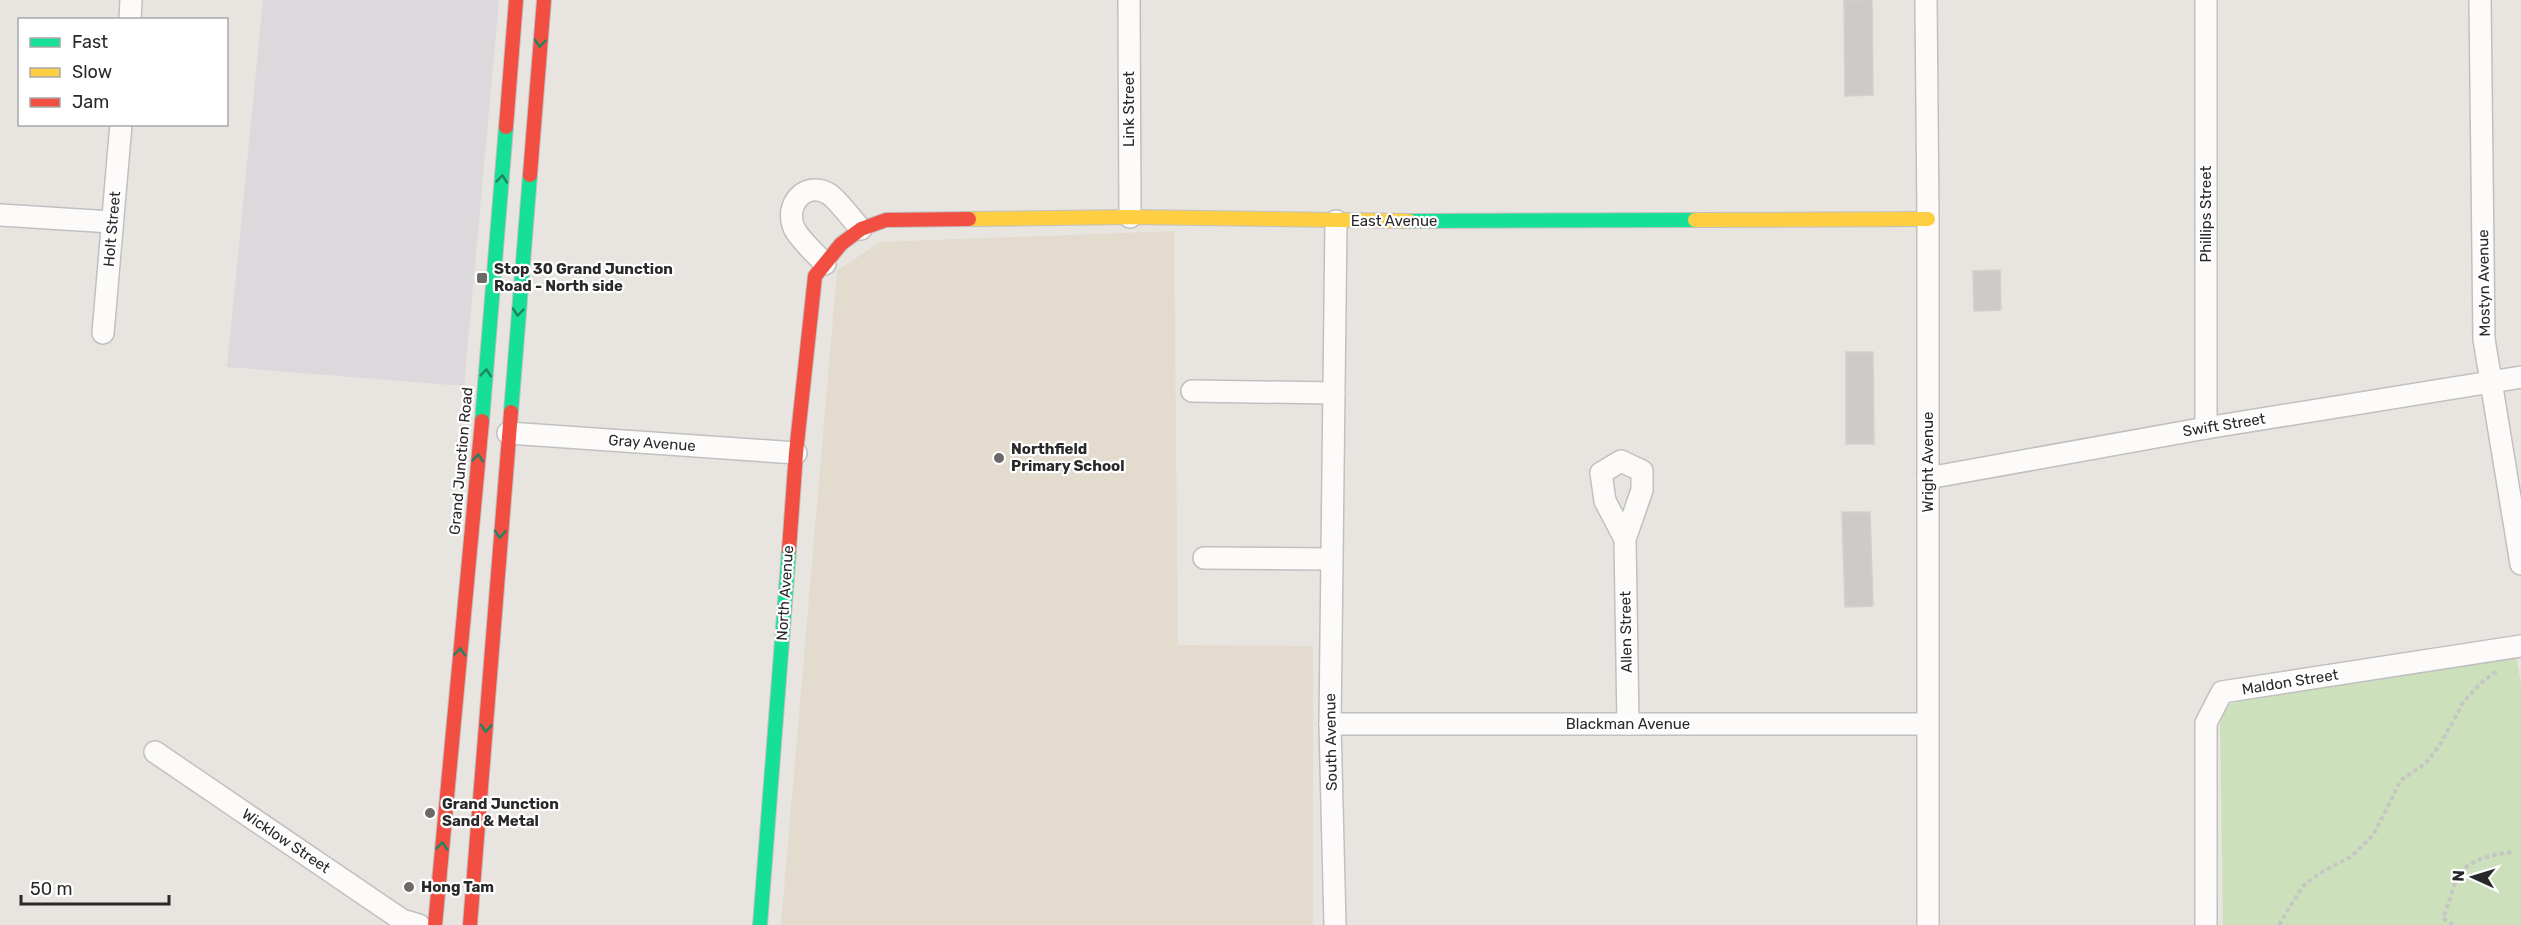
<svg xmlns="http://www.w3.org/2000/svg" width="2521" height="925" font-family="Rubik,sans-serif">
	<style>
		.industrial { fill: #dbd9db }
		.education { fill: #e2dbce }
		.green { fill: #cce1bb }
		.building { fill: #cdcac7; stroke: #d3d0cc; stroke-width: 1.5 }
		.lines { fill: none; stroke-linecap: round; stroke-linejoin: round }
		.street-casing { stroke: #c1c0c1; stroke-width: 24 }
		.fast-casing { stroke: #c1c0c1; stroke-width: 16 }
		.slow-casing { stroke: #c1c0c1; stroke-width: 16 }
		.jam-casing { stroke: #c1c0c1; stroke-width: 16 }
		.path { stroke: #c6c6c5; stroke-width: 4; stroke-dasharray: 4.5 3; stroke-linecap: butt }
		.street { stroke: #fcfbfa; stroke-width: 21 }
		.fast { stroke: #16e098; stroke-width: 14 }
		.slow { stroke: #ffcf43; stroke-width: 14 }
		.jam { stroke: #f24e42; stroke-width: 14 }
		.oneway { stroke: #208460 }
		.poi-dot { fill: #6c6a69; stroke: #fff; stroke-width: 2 }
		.labels { text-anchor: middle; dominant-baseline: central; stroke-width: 4.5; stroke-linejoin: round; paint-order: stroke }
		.street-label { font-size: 15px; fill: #292929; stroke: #fff }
		.poi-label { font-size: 15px; font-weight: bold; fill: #292929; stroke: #fff; text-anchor: start }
	</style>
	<rect width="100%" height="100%" fill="#e8e4e0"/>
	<path class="industrial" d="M263,0H499L464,386L227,367Z"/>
	<path class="education" d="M1174,231L1178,645L1313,646V925H781L837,271L880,242Z"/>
	<path class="green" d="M2506,654L2517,660L2521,684V925H2223L2220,724L2225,706L2263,692Z"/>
	<g class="building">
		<path d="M1844,0H1872L1873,95L1845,96Z"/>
		<path d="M2000,270L2001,310L1974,311L1973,271Z"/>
		<path d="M1846,352H1873L1874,444H1846Z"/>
		<path d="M1842,512H1870L1873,606L1845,607Z"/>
	</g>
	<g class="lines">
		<g class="street-casing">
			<g id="street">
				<path d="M1129,0L1130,217"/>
				<path d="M1926,0L1928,219V925"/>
				<path d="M2206,0V428"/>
				<path d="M2480,0L2484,339L2521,564"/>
				<path d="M130,20L131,0"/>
				<path d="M0,215L112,222"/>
				<path d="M825,264C817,255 799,239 794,228C784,205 805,180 829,194C838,200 853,221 861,229"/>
				<path d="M103,333L121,124"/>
				<path d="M1192,391L1334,393"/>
				<path d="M508,433L796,453"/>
				<path d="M1928,478L2206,428L2521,377"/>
				<path d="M1625,539L1605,501L1601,473L1621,461L1642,471V490L1625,539L1628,724"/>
				<path d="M1204,558L1332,559"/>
				<path d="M1330,724H1927"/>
				<path d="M155,752L402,920L419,925"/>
				<path d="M1335,925L1330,724L1336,221"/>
				<path d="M2206,925V723L2222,692L2521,646"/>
			</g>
		</g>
		<g class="fast-casing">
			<g id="fast">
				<path d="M1409,221L1695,220"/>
				<path d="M511,412L530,175"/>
				<path d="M482,421L506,127"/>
				<path d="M760,925L789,550"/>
			</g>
		</g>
		<g class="slow-casing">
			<g id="slow">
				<path d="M969,219L1130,217L1409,221"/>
				<path d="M1695,220L1928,219"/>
			</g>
		</g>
		<g class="jam-casing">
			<g id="jam">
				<path d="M506,127L516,0"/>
				<path d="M530,175L544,0"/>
				<path d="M789,550L796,453L815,276L841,244L861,229L886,220L969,219"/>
				<path d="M435,925L482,421"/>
				<path d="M470,925L511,412"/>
			</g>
		</g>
		<g class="path">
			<path d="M2279,925L2302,887L2317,875L2352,856L2374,834L2401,780L2426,763L2440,745L2464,701L2482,682L2498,670"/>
			<path d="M2453,925L2443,918C2449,904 2453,884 2461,872C2471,859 2499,853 2514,852"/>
		</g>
		<use href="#street" class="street"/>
		<use href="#fast" class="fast"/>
		<use href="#slow" class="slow"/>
		<use href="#jam" class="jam"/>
	</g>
	<defs><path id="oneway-chevron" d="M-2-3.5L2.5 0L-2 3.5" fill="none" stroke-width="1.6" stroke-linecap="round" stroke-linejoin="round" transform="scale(1.5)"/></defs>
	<g class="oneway">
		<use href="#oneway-chevron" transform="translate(540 43) rotate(95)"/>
		<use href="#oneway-chevron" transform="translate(502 179) rotate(-85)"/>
		<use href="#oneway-chevron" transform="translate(518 312) rotate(95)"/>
		<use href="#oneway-chevron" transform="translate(486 373) rotate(-85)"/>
		<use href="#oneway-chevron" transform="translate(478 458) rotate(-85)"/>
		<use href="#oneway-chevron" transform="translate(500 534) rotate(94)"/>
		<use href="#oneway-chevron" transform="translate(460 652) rotate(-85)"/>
		<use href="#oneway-chevron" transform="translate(486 728) rotate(94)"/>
		<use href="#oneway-chevron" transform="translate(442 846) rotate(-85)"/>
	</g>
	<g class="poi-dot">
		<rect x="476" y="272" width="12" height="12" rx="3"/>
		<circle cx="999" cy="458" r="6"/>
		<circle cx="430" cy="813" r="6"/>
		<circle cx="409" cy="887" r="6"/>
	</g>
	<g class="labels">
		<g class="street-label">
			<text transform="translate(1129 109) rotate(-90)">Link Street</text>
			<text transform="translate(2206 214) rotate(-90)">Phillips Street</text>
			<text x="1394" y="221">East Avenue</text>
			<text transform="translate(112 229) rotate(-85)">Holt Street</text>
			<text transform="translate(2484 283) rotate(-91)">Mostyn Avenue</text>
			<text transform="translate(2224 425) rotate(-9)">Swift Street</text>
			<text transform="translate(652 443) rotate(4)">Gray Avenue</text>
			<text transform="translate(461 461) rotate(-85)">Grand Junction Road</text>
			<text transform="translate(1928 462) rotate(-90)">Wright Avenue</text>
			<text transform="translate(785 593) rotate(-86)">North Avenue</text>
			<text transform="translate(1626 632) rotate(-91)">Allen Street</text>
			<text transform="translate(2290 682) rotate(-9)">Maldon Street</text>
			<text x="1628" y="724">Blackman Avenue</text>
			<text transform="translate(1331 742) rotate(-91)">South Avenue</text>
			<text transform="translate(286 841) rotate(34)">Wicklow Street</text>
		</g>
		<g class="poi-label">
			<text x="494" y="269">Stop 30 Grand Junction<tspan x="494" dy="17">Road - North side</tspan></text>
			<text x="1011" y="449">Northfield<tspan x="1011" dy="17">Primary School</tspan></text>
			<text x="442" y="804">Grand Junction<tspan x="442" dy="17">Sand &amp; Metal</tspan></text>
			<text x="421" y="887">Hong Tam</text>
		</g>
	</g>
	<rect x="18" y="18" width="210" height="108" fill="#ffffff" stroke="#a9a9a9" stroke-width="1.5"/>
	<rect x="30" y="38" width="30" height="9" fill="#16e098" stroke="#a9a9a9" stroke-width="1.5"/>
	<text x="72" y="48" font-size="18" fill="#292929">Fast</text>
	<rect x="30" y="68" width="30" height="9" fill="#ffcf43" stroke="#a9a9a9" stroke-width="1.5"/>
	<text x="72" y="78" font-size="18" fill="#292929">Slow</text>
	<rect x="30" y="98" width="30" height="9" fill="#f24e42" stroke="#a9a9a9" stroke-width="1.5"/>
	<text x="72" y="108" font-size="18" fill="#292929">Jam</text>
	<g transform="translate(2473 877) rotate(274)" stroke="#ffffff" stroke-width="4.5" paint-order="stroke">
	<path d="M0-4.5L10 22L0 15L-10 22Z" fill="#292929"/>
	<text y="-9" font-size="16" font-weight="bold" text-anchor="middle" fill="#292929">N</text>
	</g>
	<path d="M21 895v9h148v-9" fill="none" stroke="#292929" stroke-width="3"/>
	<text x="30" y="895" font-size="18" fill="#292929" stroke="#ffffff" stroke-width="4.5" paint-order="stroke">50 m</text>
</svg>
